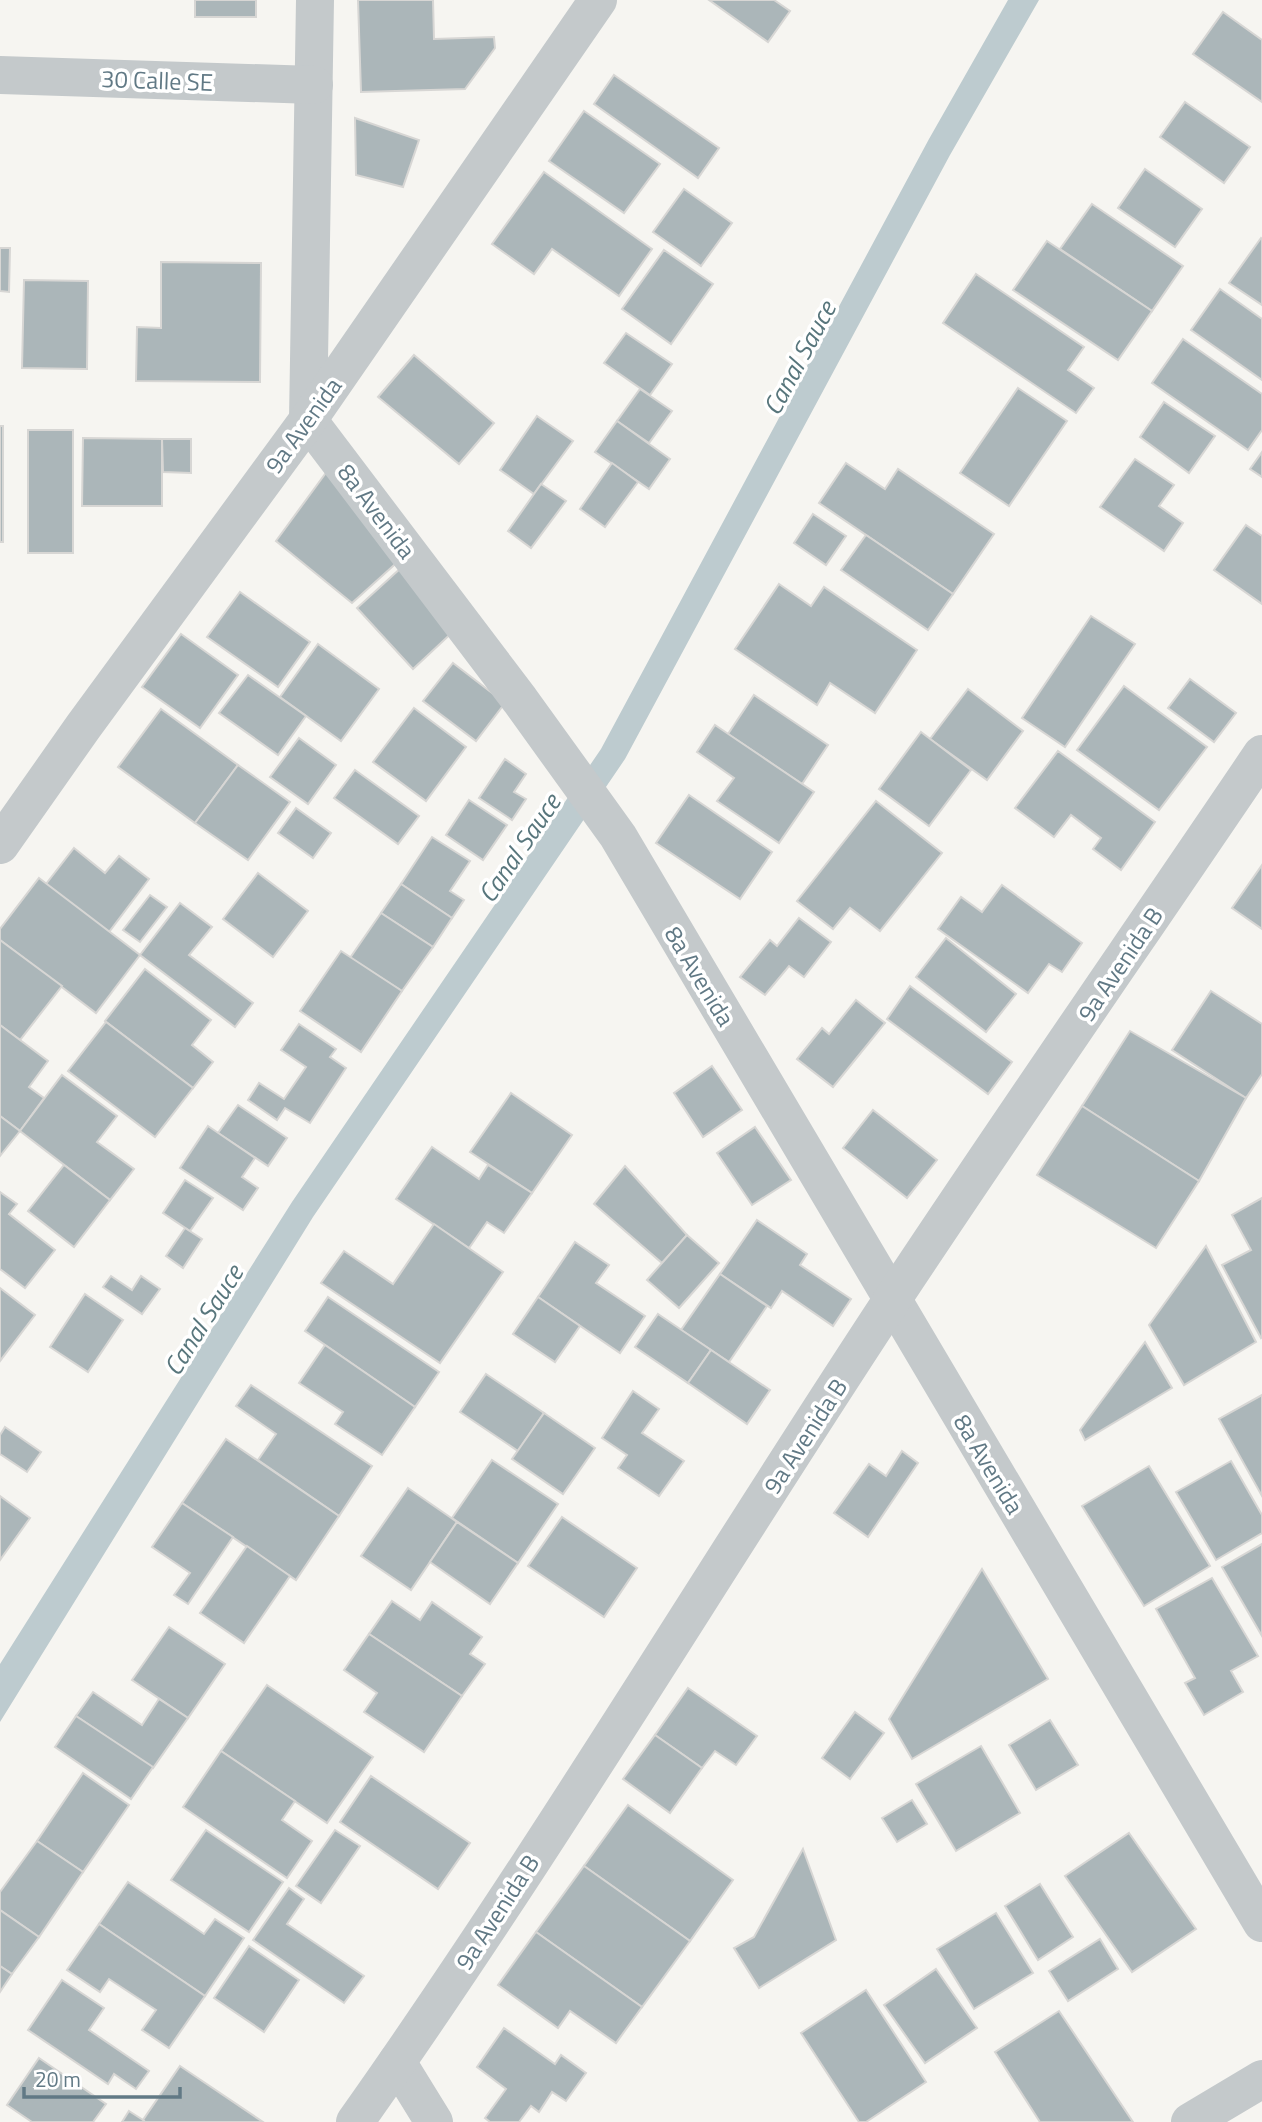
<svg xmlns="http://www.w3.org/2000/svg" width="1262" height="2122" font-family="'Titillium Web',sans-serif">
	<style>
		.water { fill: #bdcbcf }
		.building { fill: #abb6b9; stroke: #d7d6d4; stroke-width: 2 }
		.lines { fill: none; stroke-linecap: round; stroke-linejoin: round }
		.minor { stroke: #c4c9cb; stroke-width: 38 }
		.labels { text-anchor: middle; dominant-baseline: central; stroke-width: 7; stroke-linejoin: round; paint-order: stroke }
		.street-label { font-size: 24px; fill: #617985; stroke: #fff }
		.water-label { font-size: 26px; font-style: italic; fill: #58767c; stroke: #fff }
	</style>
	<rect width="100%" height="100%" fill="#f6f5f1"/>
	<path class="water" d="M1008,0H1039L950,155L625,759L313,1217L0,1722V1664L292,1202L601,749L929,139Z"/>
	<g class="building">
		<rect x="195" y="0" width="61" height="17"/>
		<path d="M358,0H433L434,39L494,37L495,48L465,89L361,92Z"/>
		<path d="M709,0H774L790,11L768,42Z"/>
		<path d="M1223,12L1262,40V102L1193,54Z"/>
		<path d="M614,75L719,148L698,178L594,104Z"/>
		<path d="M1185,102L1250,147L1224,183L1160,137Z"/>
		<path d="M584,111L660,164L624,213L549,161Z"/>
		<path d="M355,118L419,140L403,187L356,175Z"/>
		<path d="M1145,169L1202,209L1175,247L1118,208Z"/>
		<path d="M544,172L652,249L619,296L552,249L534,274L492,244Z"/>
		<path d="M684,189L732,223L701,266L653,232Z"/>
		<path d="M1092,204L1183,266L1152,311L1060,249Z"/>
		<path d="M1261,238L1262,239V305L1229,283Z"/>
		<path d="M1047,241L1152,311L1118,360L1013,290Z"/>
		<path d="M0,248H10L9,292L0,291Z"/>
		<path d="M664,250L713,284L671,344L622,309Z"/>
		<path d="M161,262L261,263L260,382L136,381L137,327L161,328Z"/>
		<path d="M976,274L1084,347L1068,370L1094,388L1076,413L943,323Z"/>
		<path d="M24,280L88,281L87,369L22,368Z"/>
		<path d="M1220,289L1262,319V380L1191,330Z"/>
		<path d="M626,333L672,364L650,395L604,363Z"/>
		<path d="M1183,339L1262,394V430L1248,450L1152,383Z"/>
		<path d="M414,355L494,423L459,464L378,397Z"/>
		<path d="M1018,388L1067,421L1009,506L960,473Z"/>
		<path d="M640,389L672,411L649,443L617,421Z"/>
		<path d="M1164,402L1215,436L1189,473L1140,437Z"/>
		<path d="M537,416L573,441L534,494L500,470Z"/>
		<path d="M617,421L670,459L649,489L595,452Z"/>
		<rect x="0" y="426" width="3" height="116"/>
		<rect x="28" y="430" width="45" height="123"/>
		<path d="M83,438L162,439V506H82Z"/>
		<path d="M162,439H191V473L163,472Z"/>
		<path d="M347,444L413,548L352,603L276,541Z"/>
		<path d="M1262,452V477L1250,469Z"/>
		<path d="M1135,459L1174,485L1159,506L1183,523L1164,551L1100,507Z"/>
		<path d="M612,463L638,482L605,527L580,509Z"/>
		<path d="M846,463L885,489L898,469L994,534L953,594L819,503Z"/>
		<path d="M541,484L566,501L531,548L508,531Z"/>
		<path d="M813,514L846,536L826,565L794,543Z"/>
		<path d="M1246,525L1262,536V604L1214,570Z"/>
		<path d="M866,535L953,594L928,630L841,570Z"/>
		<path d="M402,567L457,628L413,669L357,608Z"/>
		<path d="M779,584L811,606L824,587L917,650L875,713L830,683L817,705L735,649Z"/>
		<path d="M240,592L310,642L278,687L207,637Z"/>
		<path d="M1091,616L1135,644L1065,747L1022,718Z"/>
		<path d="M181,634L238,675L200,728L142,687Z"/>
		<path d="M318,644L379,689L341,741L280,697Z"/>
		<path d="M453,663L505,703L476,741L423,701Z"/>
		<path d="M248,675L306,716L278,755L219,713Z"/>
		<path d="M1190,679L1236,713L1214,742L1168,708Z"/>
		<path d="M1124,686L1207,747L1159,810L1077,750Z"/>
		<path d="M968,689L1023,731L987,780L930,739Z"/>
		<path d="M754,695L828,745L802,784L728,734Z"/>
		<path d="M414,708L466,747L426,801L373,762Z"/>
		<path d="M161,709L238,765L195,823L118,767Z"/>
		<path d="M715,725L814,792L779,843L717,801L734,778L697,752Z"/>
		<path d="M921,732L971,770L929,826L879,789Z"/>
		<path d="M299,738L336,765L308,804L270,777Z"/>
		<path d="M1058,751L1155,822L1121,870L1093,849L1101,838L1071,815L1054,837L1015,808Z"/>
		<path d="M505,759L526,774L514,792L526,799L512,820L479,798Z"/>
		<path d="M238,765L290,802L248,860L195,823Z"/>
		<path d="M355,770L419,816L398,844L334,798Z"/>
		<path d="M689,795L772,852L740,899L656,843Z"/>
		<path d="M469,800L507,825L483,860L446,835Z"/>
		<path d="M876,801L942,853L880,931L850,908L833,929L797,901Z"/>
		<path d="M296,808L331,833L313,858L278,833Z"/>
		<path d="M432,837L470,861L450,891L464,900L452,918L401,884Z"/>
		<path d="M74,848L105,873L119,856L149,879L109,932L46,884Z"/>
		<path d="M1262,865V929L1232,908Z"/>
		<path d="M258,873L308,911L273,957L223,919Z"/>
		<path d="M39,878L140,955L96,1013L0,940V929Z"/>
		<path d="M401,884L452,918L433,947L381,913Z"/>
		<path d="M1002,885L1082,943L1062,972L1049,964L1028,993L938,929L961,897L982,912Z"/>
		<path d="M150,895L167,907L140,942L123,930Z"/>
		<path d="M180,903L212,927L189,955L253,1003L235,1027L140,955Z"/>
		<path d="M381,913L433,947L402,991L350,958Z"/>
		<path d="M799,918L831,942L804,977L789,966L765,995L740,977L770,940L777,946Z"/>
		<path d="M946,938L1016,994L986,1032L916,977Z"/>
		<path d="M0,940L62,986L20,1040L0,1025Z"/>
		<path d="M341,951L402,991L361,1052L300,1011Z"/>
		<path d="M145,969L211,1020L192,1045L213,1062L193,1088L105,1021Z"/>
		<path d="M910,986L1012,1062L988,1094L887,1019Z"/>
		<path d="M1211,991L1262,1024V1074L1246,1098L1172,1050Z"/>
		<path d="M856,1000L885,1023L833,1087L797,1059L822,1028L829,1034Z"/>
		<path d="M106,1022L193,1088L155,1137L68,1071Z"/>
		<path d="M299,1024L336,1049L330,1057L346,1068L310,1123L285,1108L277,1120L248,1100L259,1083L284,1099L306,1067L281,1050Z"/>
		<path d="M0,1025L48,1061L29,1087L44,1098L20,1131L0,1116Z"/>
		<path d="M1130,1031L1246,1098L1199,1181L1082,1106Z"/>
		<path d="M712,1066L742,1110L703,1137L674,1093Z"/>
		<path d="M62,1075L117,1116L97,1142L134,1169L110,1200L20,1131Z"/>
		<path d="M511,1093L572,1135L532,1193L470,1152Z"/>
		<path d="M238,1105L287,1138L268,1166L218,1133Z"/>
		<path d="M1082,1106L1199,1181L1156,1248L1037,1175Z"/>
		<path d="M873,1110L937,1160L907,1198L843,1148Z"/>
		<path d="M0,1116L20,1131L0,1156Z"/>
		<path d="M208,1126L255,1158L242,1177L258,1188L243,1210L180,1168Z"/>
		<path d="M755,1127L791,1180L752,1205L717,1153Z"/>
		<path d="M432,1147L479,1179L488,1165L532,1193L504,1233L487,1222L469,1248L396,1199Z"/>
		<path d="M64,1165L110,1200L74,1247L28,1211Z"/>
		<path d="M625,1166L687,1235L662,1263L594,1204Z"/>
		<path d="M185,1180L213,1198L190,1231L163,1213Z"/>
		<path d="M0,1192L17,1204L9,1214L55,1250L25,1288L0,1269Z"/>
		<path d="M1262,1198V1337L1261,1338L1222,1265L1251,1250L1232,1215Z"/>
		<path d="M757,1220L807,1254L800,1265L851,1299L833,1326L782,1291L771,1308L720,1274Z"/>
		<path d="M434,1224L503,1272L440,1363L321,1283L344,1251L393,1284Z"/>
		<path d="M185,1228L202,1239L183,1268L166,1256Z"/>
		<path d="M687,1235L719,1263L679,1308L647,1280Z"/>
		<path d="M575,1242L609,1265L596,1283L645,1316L620,1353L538,1297Z"/>
		<path d="M1206,1246L1256,1342L1184,1385L1149,1325Z"/>
		<path d="M720,1274L767,1306L729,1362L681,1330Z"/>
		<path d="M111,1276L132,1290L141,1276L160,1289L142,1314L103,1287Z"/>
		<path d="M0,1288L35,1315L0,1361Z"/>
		<path d="M85,1294L123,1320L88,1372L50,1347Z"/>
		<path d="M328,1297L439,1372L415,1407L305,1331Z"/>
		<path d="M538,1297L580,1326L555,1362L513,1334Z"/>
		<path d="M658,1314L711,1350L688,1383L635,1347Z"/>
		<path d="M1145,1342L1172,1388L1085,1440L1080,1430Z"/>
		<path d="M325,1345L415,1407L382,1455L335,1424L343,1412L299,1383Z"/>
		<path d="M711,1350L770,1390L747,1424L688,1383Z"/>
		<path d="M486,1374L544,1413L518,1451L460,1412Z"/>
		<path d="M251,1385L372,1466L339,1516L258,1460L276,1434L236,1406Z"/>
		<path d="M633,1391L659,1409L642,1433L684,1461L659,1496L618,1468L627,1455L602,1438Z"/>
		<path d="M1262,1395V1496L1219,1419Z"/>
		<path d="M544,1413L595,1448L563,1494L512,1459Z"/>
		<path d="M5,1427L41,1452L27,1472L0,1454V1435Z"/>
		<path d="M226,1439L339,1516L296,1580L182,1503Z"/>
		<path d="M902,1451L918,1463L868,1537L834,1513L869,1464L886,1476Z"/>
		<path d="M492,1460L558,1504L518,1563L452,1518Z"/>
		<path d="M1231,1461L1262,1515V1533L1216,1560L1176,1492Z"/>
		<path d="M1149,1466L1210,1566L1144,1606L1082,1506Z"/>
		<path d="M408,1488L457,1522L411,1590L361,1556Z"/>
		<path d="M0,1496L30,1518L0,1560Z"/>
		<path d="M182,1503L233,1537L188,1604L174,1595L190,1573L152,1547Z"/>
		<path d="M562,1517L637,1568L604,1617L528,1566Z"/>
		<path d="M457,1522L518,1563L490,1604L430,1562Z"/>
		<path d="M1262,1544V1636L1222,1567Z"/>
		<path d="M247,1546L290,1576L244,1643L200,1613Z"/>
		<path d="M982,1569L1048,1679L912,1759L889,1719Z"/>
		<path d="M1212,1578L1258,1656L1231,1671L1243,1692L1204,1715L1185,1683L1195,1678L1156,1609Z"/>
		<path d="M392,1601L420,1620L432,1602L482,1637L470,1654L485,1664L462,1696L369,1634Z"/>
		<path d="M169,1627L225,1664L188,1718L132,1680Z"/>
		<path d="M369,1634L462,1696L424,1752L364,1712L377,1693L344,1670Z"/>
		<path d="M267,1685L373,1757L327,1823L221,1751Z"/>
		<path d="M688,1688L757,1736L736,1765L715,1751L702,1768L655,1735Z"/>
		<path d="M93,1692L142,1725L159,1699L188,1718L153,1768L76,1716Z"/>
		<path d="M855,1712L884,1733L850,1779L822,1758Z"/>
		<path d="M76,1716L153,1767L131,1799L55,1747Z"/>
		<path d="M1050,1720L1078,1765L1036,1790L1009,1745Z"/>
		<path d="M655,1735L702,1768L670,1813L623,1779Z"/>
		<path d="M981,1746L1020,1813L956,1851L916,1784Z"/>
		<path d="M221,1751L295,1801L282,1820L312,1841L287,1878L183,1807Z"/>
		<path d="M83,1773L129,1805L83,1872L37,1841Z"/>
		<path d="M371,1776L470,1843L438,1889L340,1822Z"/>
		<path d="M912,1800L927,1824L897,1842L882,1818Z"/>
		<path d="M628,1805L733,1880L690,1941L584,1866Z"/>
		<path d="M206,1830L283,1882L249,1932L171,1880Z"/>
		<path d="M335,1830L360,1846L321,1903L296,1886Z"/>
		<path d="M1129,1833L1196,1929L1132,1972L1065,1876Z"/>
		<path d="M37,1841L83,1872L39,1937L0,1910V1892Z"/>
		<path d="M803,1849L836,1940L759,1988L734,1948L754,1937Z"/>
		<path d="M584,1866L690,1941L642,2007L536,1932Z"/>
		<path d="M128,1882L204,1934L215,1919L244,1938L205,1996L99,1924Z"/>
		<path d="M1040,1884L1073,1937L1038,1960L1005,1906Z"/>
		<path d="M289,1888L304,1899L287,1924L364,1976L344,2003L253,1940Z"/>
		<path d="M0,1910L39,1937L12,1974L0,1966Z"/>
		<path d="M996,1913L1033,1973L974,2009L937,1949Z"/>
		<path d="M99,1924L205,1996L169,2048L142,2030L156,2010L109,1979L100,1992L67,1970Z"/>
		<path d="M536,1932L642,2007L616,2043L570,2011L558,2028L498,1985Z"/>
		<path d="M1100,1939L1118,1969L1068,2001L1049,1971Z"/>
		<path d="M249,1946L299,1980L264,2032L214,1998Z"/>
		<path d="M0,1966L12,1974L0,1992Z"/>
		<path d="M936,1969L977,2028L925,2063L884,2005Z"/>
		<path d="M62,1980L104,2008L89,2030L149,2071L136,2089L114,2074L108,2084L28,2030Z"/>
		<path d="M866,1990L926,2082L866,2122H859L801,2033Z"/>
		<path d="M1059,2011L1133,2122H1040L995,2052Z"/>
		<path d="M504,2028L555,2064L561,2055L586,2073L566,2101L552,2092L539,2112L531,2106L519,2122H490L485,2118L506,2089L477,2067Z"/>
		<path d="M39,2058L106,2104L93,2122H32L7,2105Z"/>
		<path d="M180,2066L263,2122H145L143,2120Z"/>
		<path d="M129,2111L143,2120L145,2122H122Z"/>
	</g>
	<g class="lines">
		<g class="minor">
			<path d="M315,0L308,420L520,700L618,836L1262,1923"/>
			<path d="M0,75L314,85"/>
			<path d="M0,845L83,727L308,420L598,0"/>
			<path d="M397,2062L434,2122"/>
			<path d="M355,2122C544,1855 712,1573 892,1300C1013,1117 1139,936 1262,754"/>
			<path d="M1190,2122L1262,2079"/>
		</g>
	</g>
	<g class="labels">
		<g class="street-label">
			<text transform="translate(157 80) rotate(2)">30 Calle SE</text>
			<text transform="translate(303 425) rotate(-54)">9a Avenida</text>
			<text transform="translate(377 511) rotate(53)">8a Avenida</text>
			<text transform="translate(1120 964) rotate(-56)">9a Avenida B</text>
			<text transform="translate(700 976) rotate(59)">8a Avenida</text>
			<text transform="translate(805 1436) rotate(-57)">9a Avenida B</text>
			<text transform="translate(989 1464) rotate(59)">8a Avenida</text>
			<text transform="translate(497 1912) rotate(-57)">9a Avenida B</text>
		</g>
		<g class="water-label">
			<text transform="translate(799 358) rotate(-62)">Canal Sauce</text>
			<text transform="translate(519 848) rotate(-56)">Canal Sauce</text>
			<text transform="translate(203 1320) rotate(-58)">Canal Sauce</text>
		</g>
	</g>
	<path d="M24 2087v10h156v-10" fill="none" stroke="#617985" stroke-width="3.5"/>
	<text x="35" y="2087" font-size="21" fill="#617985" stroke="#ffffff" stroke-width="5" paint-order="stroke">20 m</text>
</svg>
